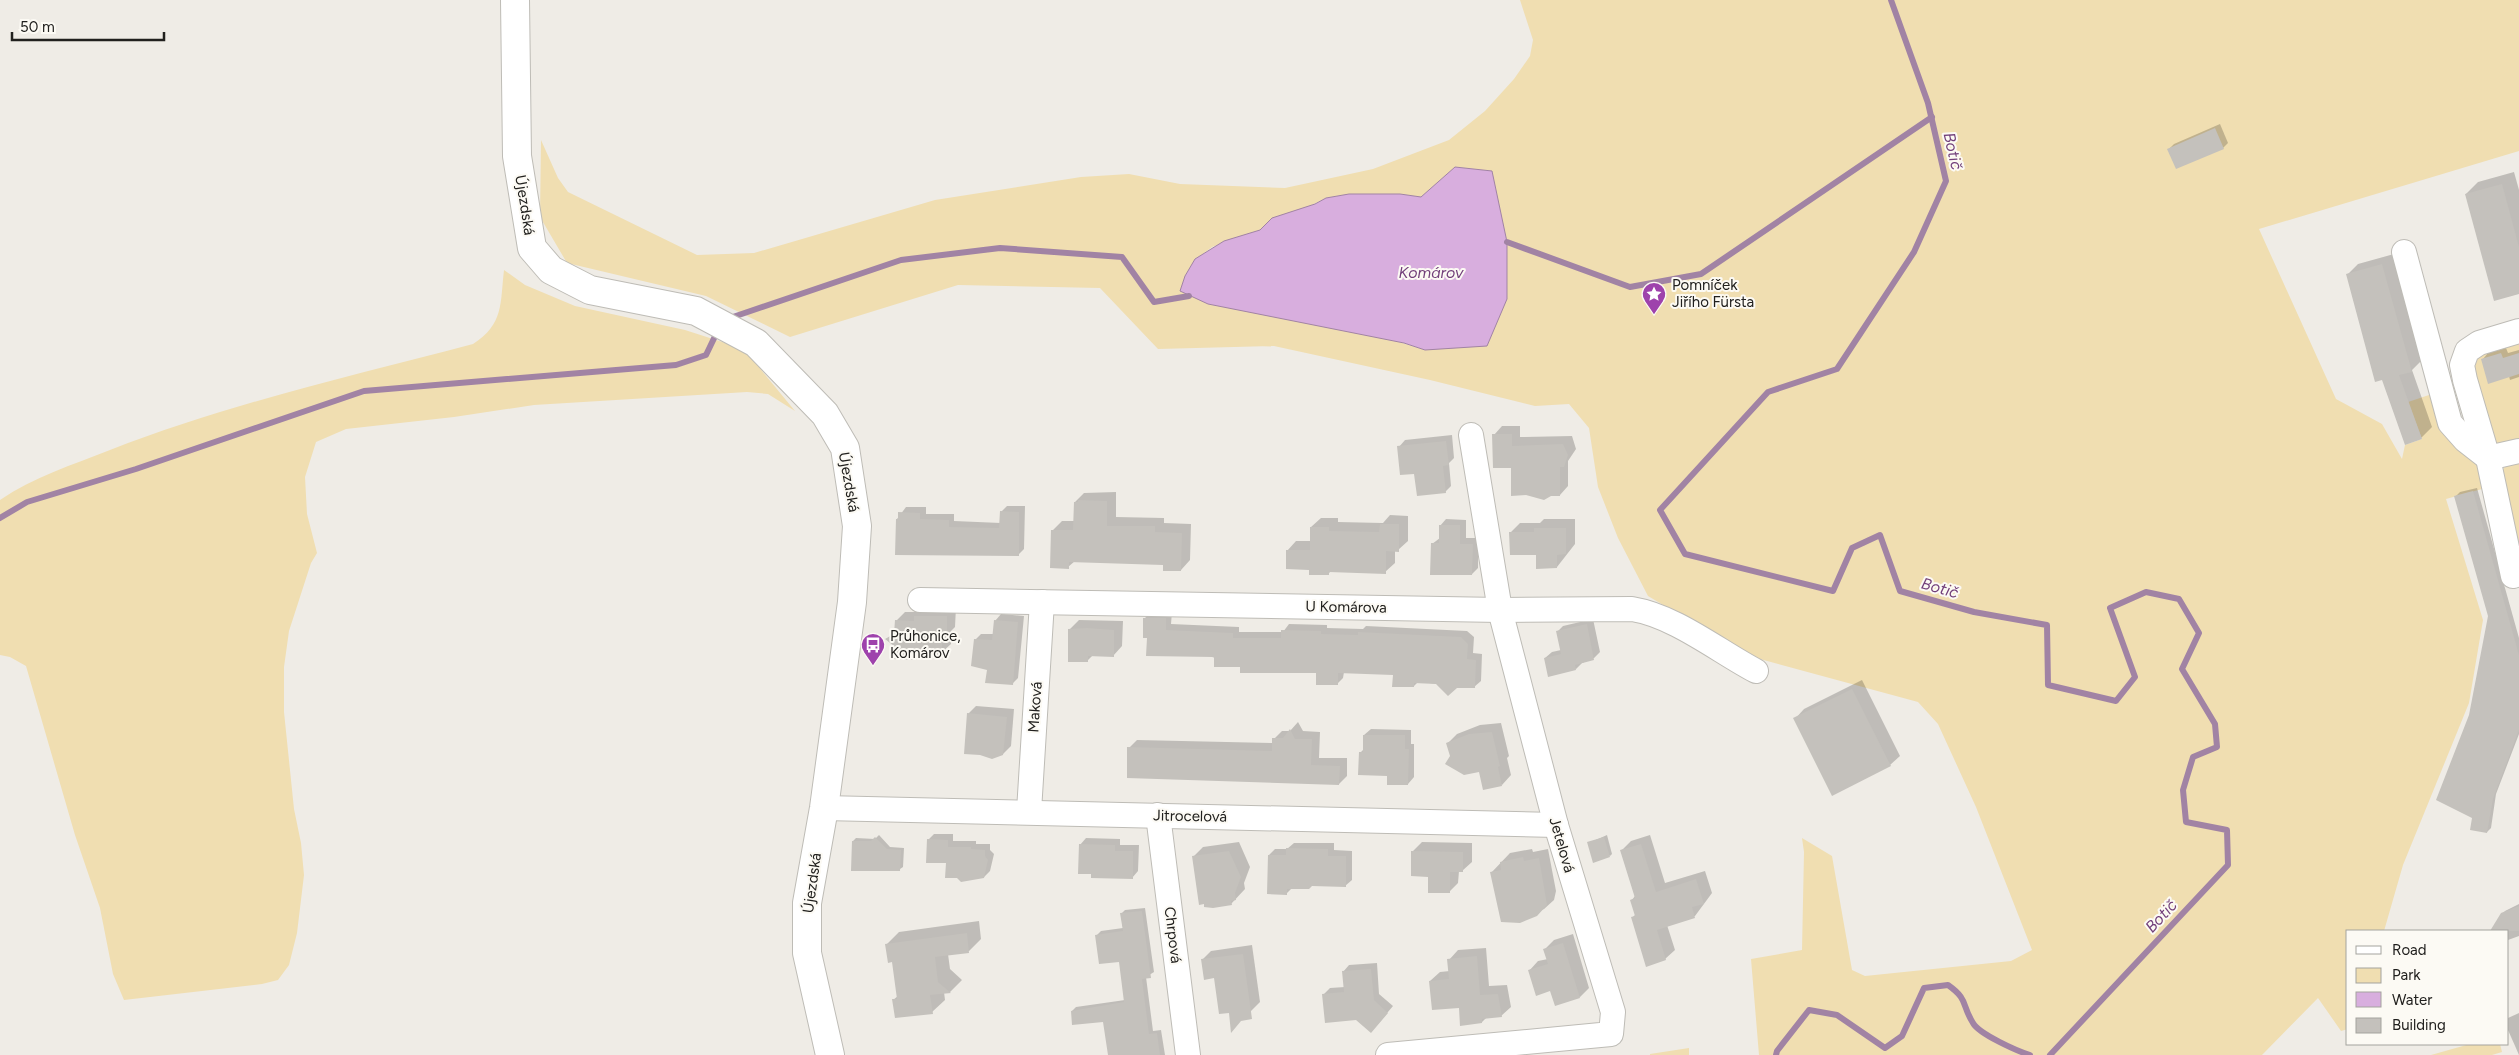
<svg xmlns="http://www.w3.org/2000/svg" width="2519" height="1055" font-family="Figtree,sans-serif">
	<style>
		.green { fill: #f0deb1; fill-rule: evenodd }
		.water { fill: #d8aede; stroke: #a183a4 }
		.shadow { fill: #0003 }
		.lines { fill: none; stroke-linecap: round; stroke-linejoin: round }
		.stream { stroke: #a183a4; stroke-width: 6 }
		.building { fill: #c4c1bc }
		.street-casing { stroke: #bebcb6; stroke-width: 26 }
		.secondary-casing { stroke: #bebcb6; stroke-width: 30 }
		.street { stroke: #fff; stroke-width: 24 }
		.secondary { stroke: #fff; stroke-width: 28 }
		.labels { text-anchor: middle; dominant-baseline: central; stroke-width: 4; stroke-linejoin: round; paint-order: stroke }
		.street-label { font-size: 15px; fill: #21201e; stroke: #fcfaf4 }
		.poi-label { font-size: 15px; fill: #21201e; stroke: #fcfaf4; text-anchor: start }
		.water-label { font-size: 16px; font-style: italic; fill: #723f7a; stroke: #fcfaf4 }
	</style>
	<rect width="100%" height="100%" fill="#efece6"/>
	<g class="green">
		<path d="M1520,0H2519V151L2259,229L2336,399L2382,424L2402,459L2405,445L2422,439L2408,402L2438,392L2480,466L2482,489L2446,499L2483,620L2469,703L2403,865L2384,931H2348V1029L2341,1031L2318,998L2262,1055H1759L1751,959L1802,950L1804,852L1802,838L1832,856L1852,970L1865,976L2011,961L2032,950L1976,807L1938,724L1918,702L1749,656L1648,596L1618,538L1598,487L1589,428L1569,404L1535,406L1430,380L1274,346L1158,349L1100,288L958,285L790,337L706,296L567,263L540,217L541,140L558,178L568,192L697,255L754,253L935,200L1081,177L1129,174L1180,184L1285,188L1373,169L1449,140L1485,111L1514,79L1530,56L1533,40ZM1455,167L1491,171L1507,242L1425,350L1185,276L1195,260L1212,247L1260,230L1326,198L1349,194H1400L1421,197Z"/>
		<path d="M504,270L525,285L575,306L685,330L744,349L795,411L768,394L747,392L534,405L454,417L346,429L316,442L305,477L307,514L317,553L311,563L289,631L284,667V712L294,809L301,843L304,875L297,933L289,965L278,980L262,984L124,1000L113,974L100,908L75,835L26,666L10,657L0,655V500C34,477 72,465 110,450C228,404 351,376 473,344C504,324 500,304 504,270Z"/>
		<path d="M2519,339V447L2498,448C2483,426 2459,369 2486,349C2494,344 2509,342 2519,339Z"/>
		<path d="M2519,459V542L2511,530L2500,474L2508,462Z"/>
		<path d="M2470,1044H2500L2502,1052L2492,1055H2431Z"/>
		<path d="M1689,1048V1055H1650V1054Z"/>
	</g>
	<path class="water" d="M1455,167L1492,171L1507,242V299L1487,346L1425,350L1404,343L1208,304L1180,291L1185,276L1195,259L1224,241L1260,230L1272,218L1315,204L1326,198L1349,194H1400L1421,197Z"/>
	<g class="shadow">
		<path d="M2220,124L2228,143L2223,148L2169,149L2174,144Z"/>
		<path d="M2514,172L2519,190V293L2466,194L2478,182Z"/>
		<path d="M2394,254L2423,359L2412,370L2432,427L2421,438L2347,275L2358,264Z"/>
		<path d="M2506,348L2508,353L2519,350V377L2510,380L2509,376L2483,359L2488,353Z"/>
		<path d="M1502,426H1520V437L1572,436L1576,449L1568,461V486L1560,495L1512,467L1494,435Z"/>
		<path d="M1452,435L1454,458L1449,463L1451,486L1445,492L1416,472L1399,447L1405,440Z"/>
		<path d="M2477,488L2519,638V734L2496,794L2491,828L2487,832L2473,817L2471,715L2490,616L2456,496L2460,492Z"/>
		<path d="M1116,492V517L1164,518V523L1191,524L1190,560L1181,570L1164,564L1075,561L1068,567L1052,531L1062,521H1075V502L1084,493Z"/>
		<path d="M1007,506H1025L1024,549L1018,555L897,519L906,507H926V514H954V521L1001,523V512Z"/>
		<path d="M1390,515L1408,516V541L1398,550H1395V563L1385,572L1331,571L1328,574L1311,568L1287,551L1296,541H1311V527L1321,518H1338V522L1383,523Z"/>
		<path d="M1446,519L1466,520V538H1478V568L1472,574L1432,544L1440,538V526Z"/>
		<path d="M1544,519H1575V544L1557,567L1510,533L1520,523H1540Z"/>
		<path d="M925,607H956L955,627L951,631V644L941,653H919L913,658L887,639L896,630V621L905,612H919Z"/>
		<path d="M1151,612H1172L1171,624L1239,627V632H1283L1289,624L1327,625V628L1363,629L1366,626L1467,631L1474,637L1473,653L1482,654L1481,681L1474,687L1418,682L1414,686L1394,674L1344,672L1343,678L1337,684L1318,672L1241,666L1148,637L1144,619Z"/>
		<path d="M1001,614L1024,616L1018,678L1012,684L988,669L975,640L981,634H994L995,621Z"/>
		<path d="M1593,619L1600,652L1594,658L1582,663L1576,669L1545,658L1552,652L1561,650L1557,632L1563,626Z"/>
		<path d="M1079,620L1123,621L1122,646L1113,656L1093,655L1087,661L1070,629Z"/>
		<path d="M1862,680L1900,756L1890,765L1795,719L1804,709Z"/>
		<path d="M976,706L1014,709L1011,746L1003,754L968,714Z"/>
		<path d="M1298,722L1303,731L1320,732L1319,758H1347V776L1339,784L1129,748L1137,740L1274,743V739L1282,731H1290Z"/>
		<path d="M1501,723L1509,756L1507,758L1511,775L1502,785L1480,770L1451,756L1448,743L1457,734L1480,725Z"/>
		<path d="M1371,729L1411,730V744H1414V777L1408,784L1360,753L1364,749V735Z"/>
		<path d="M934,834H953V841H976V844H990V850L994,854L990,871L984,877L947,862L928,840Z"/>
		<path d="M879,835L890,847L904,848L903,867L900,869L853,841L856,838L875,839Z"/>
		<path d="M1607,835L1612,854L1610,856L1589,843Z"/>
		<path d="M1650,835L1665,883L1705,871L1712,893L1695,916L1667,925L1675,950L1665,959L1632,918L1636,914L1632,900L1635,896L1621,851L1631,841Z"/>
		<path d="M1086,838L1120,839V845H1139L1138,871L1132,878L1092,873L1080,845Z"/>
		<path d="M1239,842L1250,867L1244,883L1245,889L1231,904L1194,856L1203,847Z"/>
		<path d="M1422,842L1472,843V862L1462,871H1459L1458,883L1449,892L1429,875L1413,851Z"/>
		<path d="M1294,843H1334V850L1352,851V880L1345,886L1312,885L1292,888L1286,894L1269,855L1275,849H1287Z"/>
		<path d="M1532,849L1533,852L1548,849L1556,891L1554,900L1544,909L1519,921L1491,873L1510,853Z"/>
		<path d="M2519,904V936L2508,940V931H2497L2496,923L2505,911Z"/>
		<path d="M1145,908L1154,972L1146,977L1153,1031L1161,1030L1165,1055H1109L1104,1020L1072,1011L1076,1007L1125,1000L1120,960L1097,935L1101,931L1123,928L1121,914L1125,910Z"/>
		<path d="M979,921L981,939L969,951L948,954L950,969L962,980L950,992H944L945,1000L932,1012L893,1000L898,996L893,961L887,944L899,932Z"/>
		<path d="M1573,934L1589,988L1580,997L1551,990L1529,971L1538,961L1548,959L1545,949L1554,940Z"/>
		<path d="M1252,945L1260,1002L1250,1012L1202,960L1211,951Z"/>
		<path d="M1486,948L1489,986L1507,985L1511,1007L1501,1016L1487,1017L1482,1022L1430,981L1440,972L1450,971L1449,960L1458,950Z"/>
		<path d="M1377,963L1379,994L1393,1006L1377,1025L1324,994L1330,988L1345,987L1343,972L1349,965Z"/>
		<path d="M2519,1013V1055L2508,1030V1018Z"/>
	</g>
	<g class="lines">
		<g class="stream">
			<path d="M1891,0L1928,103L1946,181L1914,252L1837,369L1768,392L1660,510L1685,554L1833,591L1852,548L1880,535L1900,591L1974,612L2047,625L2048,685L2116,701L2135,677L2110,608L2146,592L2179,599L2199,633L2182,669L2215,724L2217,747L2193,757L2183,790L2186,822L2227,830L2228,865L2050,1055"/>
			<path d="M1507,242L1630,287L1701,274L1932,117"/>
			<path d="M727,319L901,260L1000,248L1122,257L1154,302L1189,296"/>
			<path d="M0,518L27,502L136,469L364,391L676,365L706,355L718,330"/>
			<path d="M1776,1055L1777,1051L1809,1010L1837,1015L1885,1048L1902,1036L1924,988L1948,985C1969,1000 1961,1004 1973,1023C1979,1034 2017,1051 2030,1055"/>
		</g>
	</g>
	<g class="building">
		<path d="M2215,128L2224,149L2176,169L2167,149Z"/>
		<path d="M2502,184L2519,247V294L2494,301L2465,194Z"/>
		<path d="M2382,264L2412,372L2399,375L2422,439L2405,445L2382,380L2375,382L2346,274Z"/>
		<path d="M2501,353L2503,358L2519,353V374L2488,384L2481,359Z"/>
		<path d="M1492,434H1512V446L1563,444L1568,455L1564,467H1560V496H1551L1544,500L1526,495L1511,496V468H1493Z"/>
		<path d="M1446,441L1449,465L1443,466L1446,493L1417,496L1414,474L1400,475L1397,446Z"/>
		<path d="M2473,491L2519,655V730L2493,799L2487,833L2470,830L2472,818L2436,800L2469,715L2488,616L2454,496Z"/>
		<path d="M1078,500L1107,501V526H1155V532L1182,533L1181,571H1163V565L1069,562V569L1050,568L1051,530H1073L1074,502H1078Z"/>
		<path d="M1000,511L1019,512V556L895,555L896,519H898V512L920,513V519L949,520V527L999,528Z"/>
		<path d="M1380,524H1399V552L1386,551V574L1329,572V575H1309V570L1286,569V550H1310V527H1329V531L1379,532Z"/>
		<path d="M1439,525H1460V544H1473L1472,575H1430L1431,543H1439Z"/>
		<path d="M1534,528H1566V554L1557,555V568L1536,569V555H1510L1509,532H1534Z"/>
		<path d="M914,616H947V637H942V655L914,654V660L894,659V646L885,639L894,634L895,620L914,621Z"/>
		<path d="M1143,618H1166V630L1233,633V638H1281V630L1321,631V634L1358,635V632L1461,637L1468,644L1467,659L1476,660L1475,688H1457L1448,696L1436,684L1414,683V687H1392L1393,675L1338,673V685H1316V673H1240V667H1214V657L1146,656L1147,638H1143Z"/>
		<path d="M994,620L1018,622L1013,685L985,683L987,670L971,666L974,639L992,640Z"/>
		<path d="M1587,624L1594,660L1575,665L1576,670L1548,677L1544,658L1561,654L1556,631Z"/>
		<path d="M1087,628L1114,630V657L1088,656V662H1068V629Z"/>
		<path d="M1852,689L1891,766L1832,796L1793,718Z"/>
		<path d="M967,713L1007,717L1003,755L992,759L980,755L964,754Z"/>
		<path d="M1290,729L1295,739H1312L1311,765L1340,766L1339,785L1127,778V747L1272,751V738H1283Z"/>
		<path d="M1492,732L1500,766L1498,767L1502,786L1483,790L1479,772L1464,775L1445,764L1450,756L1446,743L1469,734Z"/>
		<path d="M1363,735H1405V749H1409L1408,785H1387V776L1358,775L1359,752H1363Z"/>
		<path d="M875,837L887,849L901,850L900,871H851L852,841H871Z"/>
		<path d="M1604,837L1610,857L1593,863L1587,842Z"/>
		<path d="M927,839L948,840V847H971V849L985,850V856L988,860L984,878L961,882L957,878H945L946,863H926Z"/>
		<path d="M1079,844L1115,845V851H1133V879L1091,878V874H1078Z"/>
		<path d="M1641,844L1656,892L1696,879L1704,904L1692,907L1695,918L1657,930L1666,960L1646,967L1631,917L1635,916L1630,900L1635,898L1620,850Z"/>
		<path d="M1286,848L1328,849V856H1346V887L1312,886L1309,889H1287V895L1267,894L1268,855H1286Z"/>
		<path d="M1229,851L1241,877L1235,893L1236,900L1231,901L1232,905L1213,908L1204,907V904L1199,905L1192,856Z"/>
		<path d="M1411,851L1463,852V872H1450V893H1428V877L1411,876Z"/>
		<path d="M1523,857L1524,861L1539,858L1547,905L1537,916L1520,923L1501,922L1490,872L1501,870L1500,862Z"/>
		<path d="M2519,906V931H2490L2501,913Z"/>
		<path d="M1142,911L1151,978L1142,979L1149,1034L1157,1033L1160,1055H1108L1103,1022L1072,1025L1071,1011L1124,1002L1119,962L1099,964L1095,935L1123,931L1120,913Z"/>
		<path d="M967,933L969,953L935,957L938,982L951,993L930,995L933,1014L895,1018L892,999H897L892,962L888,963L885,944Z"/>
		<path d="M1563,943L1580,998L1555,1006L1550,991L1536,996L1528,970L1548,964L1543,949Z"/>
		<path d="M1243,954L1252,1019L1241,1021L1231,1033L1229,1013L1219,1014L1214,978L1204,980L1201,959Z"/>
		<path d="M1477,956L1480,995L1498,994L1502,1017L1482,1019V1023L1460,1026L1459,1008L1432,1010L1429,981L1449,979L1447,959Z"/>
		<path d="M1371,969L1374,1000L1388,1013L1371,1033L1356,1020L1325,1023L1322,994L1344,992L1342,971Z"/>
	</g>
	<g class="lines">
		<g class="street-casing">
			<g id="street">
				<path d="M2404,252L2450,423L2465,440L2488,458"/>
				<path d="M2519,331L2479,343L2467,351L2462,365L2465,380L2488,458L2513,576L2519,574"/>
				<path d="M2488,458L2519,451"/>
				<path d="M920,600L1500,610L1632,609C1675,616 1718,651 1756,671"/>
				<path d="M824,808L1556,825"/>
				<path d="M1029,811L1042,602"/>
				<path d="M1158,815L1188,1055"/>
				<path d="M1388,1055L1611,1034L1613,1012L1556,825L1500,610L1471,435"/>
			</g>
		</g>
		<g class="secondary-casing">
			<path id="secondary" d="M515,0L517,156L532,248L551,270L590,290L696,311L756,343L825,414L845,448L857,526L852,602L824,808L807,903V953L830,1055"/>
		</g>
		<use href="#street" class="street"/>
		<use href="#secondary" class="secondary"/>
	</g>
	<defs>
		<g id="sight-pin" transform="scale(1.25)"><path d="M0 17L-7.5 6A9.5 9.5 0 1 1 7.5 6Z" fill="#9e42ac" stroke="#fcfaf4"/><path d="M0-6L1.8-2.2L6-1.7L2.9 1.2L3.7 5.4L0 3.3L-3.7 5.4L-2.9 1.2L-6-1.7L-1.8-2.2Z" fill="#fff"/></g>
		<g id="bus-pin" transform="scale(1.25)"><path d="M0 17L-7.5 6A9.5 9.5 0 1 1 7.5 6Z" fill="#9e42ac" stroke="#fcfaf4"/><path d="M-5-6H5V4H4V6H2V4H-2V6H-4V4H-5ZM-3.5-4V0h7V-4ZM-3.5 1.2v1.5H-2V1.2ZM2 1.2v1.5H3.5V1.2Z" fill="#fff"/></g>
	</defs>
	<g fill-rule="evenodd">
		<use href="#sight-pin" x="1654" y="294"/>
		<use href="#bus-pin" x="873" y="645"/>
	</g>
	<g class="labels">
		<g class="street-label">
			<text transform="translate(525 205) rotate(81)">Újezdská</text>
			<text transform="translate(849 482) rotate(80)">Újezdská</text>
			<text transform="translate(1346 607) rotate(1)">U Komárova</text>
			<text transform="translate(1035 707) rotate(-86)">Maková</text>
			<text transform="translate(1190 816) rotate(1)">Jitrocelová</text>
			<text transform="translate(1562 845) rotate(74)">Jetelová</text>
			<text transform="translate(812 883) rotate(-82)">Újezdská</text>
			<text transform="translate(1173 935) rotate(83)">Chrpová</text>
		</g>
		<g class="poi-label">
			<text x="1672" y="285">Pomníček<tspan x="1672" dy="17">Jiřího Fürsta</tspan></text>
			<text x="890" y="636">Průhonice,<tspan x="890" dy="17">Komárov</tspan></text>
		</g>
		<g class="water-label">
			<text transform="translate(1953 151) rotate(77)">Botič</text>
			<text x="1431" y="272">Komárov</text>
			<text transform="translate(1940 588) rotate(16)">Botič</text>
			<text transform="translate(2161 916) rotate(-47)">Botič</text>
		</g>
	</g>
	<rect x="2346" y="930" width="162" height="115" fill="#fcfaf4" stroke="#a4a39e"/>
	<rect x="2356" y="946" width="25" height="8" fill="#ffffff" stroke="#a4a39e"/>
	<text x="2392" y="955" font-size="15" fill="#21201e">Road</text>
	<rect x="2356" y="968" width="25" height="15" fill="#f0deb1" stroke="#a4a39e"/>
	<text x="2392" y="980" font-size="15" fill="#21201e">Park</text>
	<rect x="2356" y="992" width="25" height="15" fill="#d8aede" stroke="#a4a39e"/>
	<text x="2392" y="1005" font-size="15" fill="#21201e">Water</text>
	<rect x="2356" y="1018" width="25" height="15" fill="#c4c1bc" stroke="#a4a39e"/>
	<text x="2392" y="1030" font-size="15" fill="#21201e">Building</text>
	<path d="M12 32v8h152v-8" fill="none" stroke="#21201e" stroke-width="2.5"/>
	<text x="20" y="32" font-size="15" fill="#21201e" stroke="#fcfaf4" stroke-width="4" paint-order="stroke">50 m</text>
</svg>
